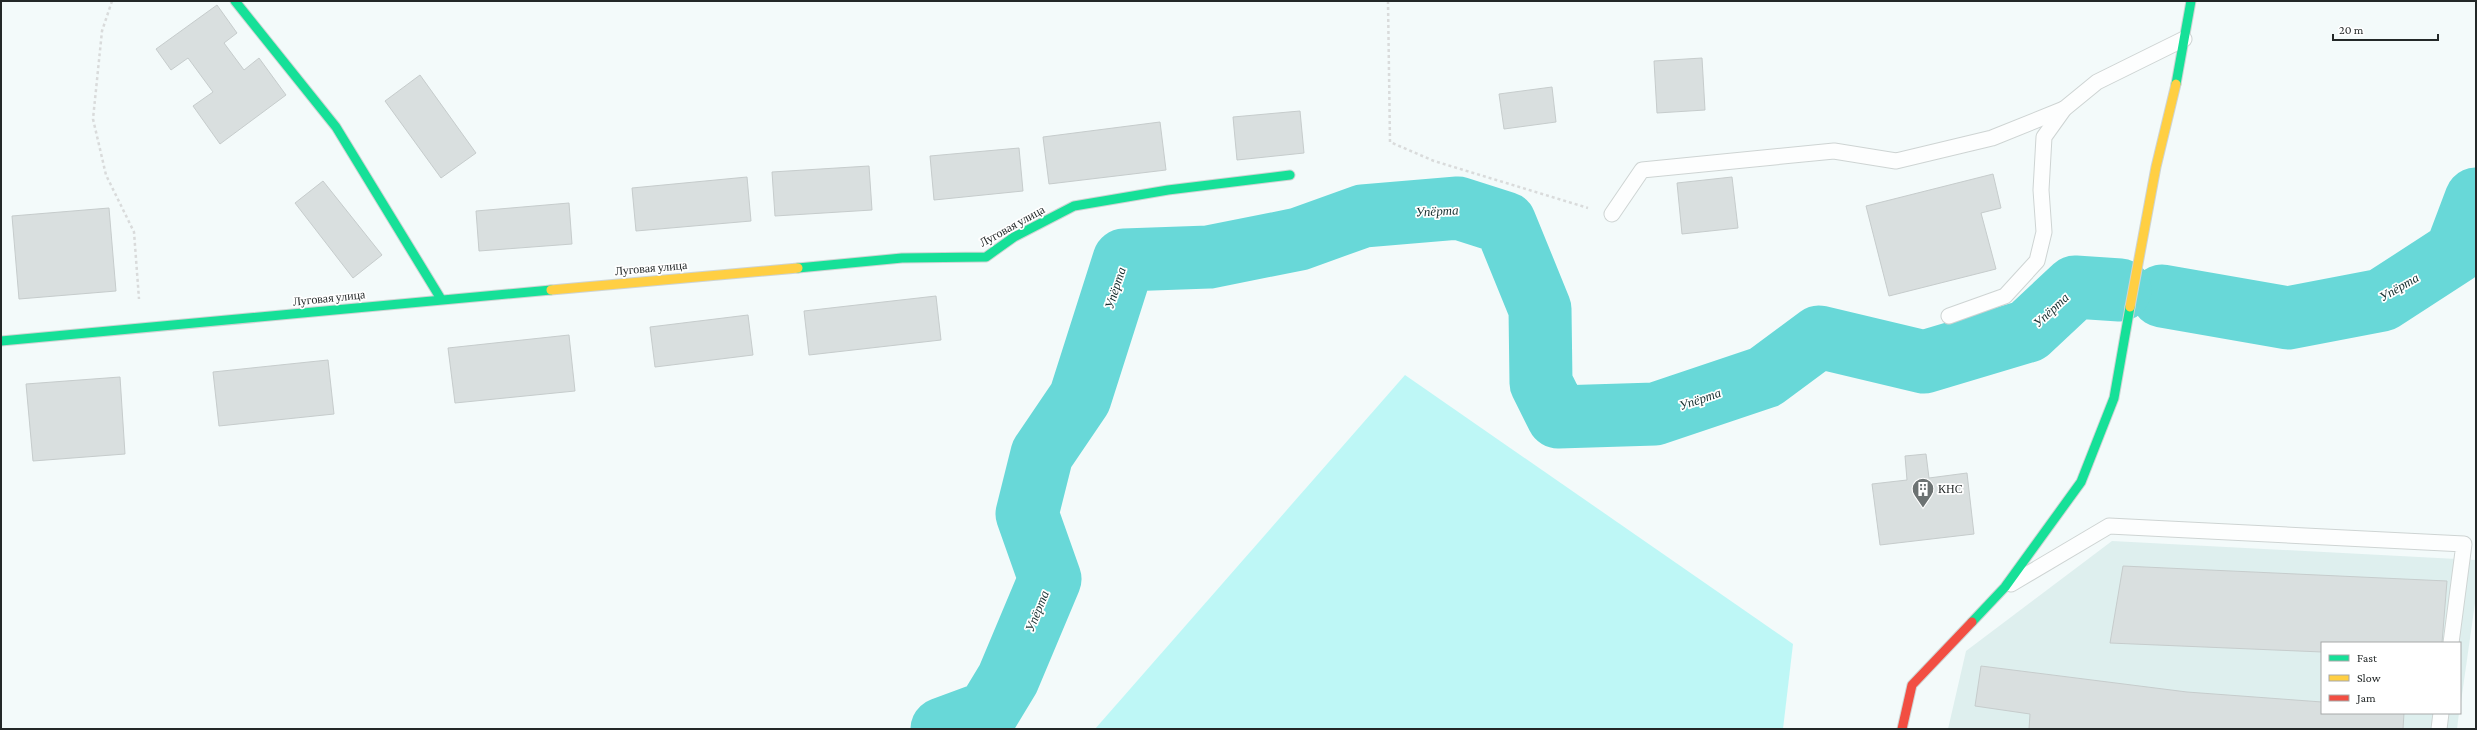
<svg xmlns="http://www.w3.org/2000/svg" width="2477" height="730" font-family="'Crimson Pro',serif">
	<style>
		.built { fill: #deefee }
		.green { fill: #bef7f6 }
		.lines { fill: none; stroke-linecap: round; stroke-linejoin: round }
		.river { stroke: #68d8d8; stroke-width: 63 }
		.building { fill: #d9dfdf; stroke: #c6cccc }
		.lane-casing { stroke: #ced4d3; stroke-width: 17 }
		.fast-casing { stroke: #ced4d3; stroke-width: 11 }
		.slow-casing { stroke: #ced4d3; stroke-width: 11 }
		.jam-casing { stroke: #ced4d3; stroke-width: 11 }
		.path { stroke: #d9dbdb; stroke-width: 2.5; stroke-dasharray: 3 3; stroke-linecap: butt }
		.lane { stroke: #fdfefe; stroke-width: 15 }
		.fast { stroke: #16e098; stroke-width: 9 }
		.slow { stroke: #ffcf43; stroke-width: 9 }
		.jam { stroke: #f24e42; stroke-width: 9 }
		.labels { text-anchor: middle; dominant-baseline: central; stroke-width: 3.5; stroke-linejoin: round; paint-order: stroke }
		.street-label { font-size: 12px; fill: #232828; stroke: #fff }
		.poi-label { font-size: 12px; fill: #232828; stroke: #fff; text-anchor: start }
		.water-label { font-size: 13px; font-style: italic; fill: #162e2e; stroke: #fff }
	</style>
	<rect width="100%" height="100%" fill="#f3fafa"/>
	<path class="built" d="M2112,541L2476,560V596L2460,709V643H2322V713H2459L2457,729H1948L1966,651Z"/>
	<path class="green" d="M1405,375L1793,644L1783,729H1095Z"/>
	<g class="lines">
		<g class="river">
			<path d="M2162,296L2288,318L2382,300L2456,252L2476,199"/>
			<path d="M942,729L988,712L1008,679L1050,579L1027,514L1042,454L1080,398L1124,260L1209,257L1299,239L1363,216L1458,208L1505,223L1540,309L1541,383L1558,417L1655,414L1765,377L1819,337L1924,362L2028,331L2075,287L2120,290"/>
		</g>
	</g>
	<g class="building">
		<path d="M217,5L237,33L224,43L244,70L259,58L286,95L220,144L193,106L213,92L188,58L171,70L156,49Z"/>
		<path d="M1702,58L1705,110L1657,113L1654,61Z"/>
		<path d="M420,75L476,153L441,178L385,101Z"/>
		<path d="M1552,87L1556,122L1504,129L1499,94Z"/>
		<path d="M1300,111L1304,153L1237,160L1233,117Z"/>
		<path d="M1160,122L1166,170L1049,184L1043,137Z"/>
		<path d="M1019,148L1023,191L934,200L930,156Z"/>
		<path d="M869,166L872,210L775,216L772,172Z"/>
		<path d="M1993,174L2001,208L1981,213L1996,269L1889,296L1866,206Z"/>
		<path d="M747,177L751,221L636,231L632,188Z"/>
		<path d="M1732,177L1738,228L1682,234L1677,183Z"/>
		<path d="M323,181L382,255L353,278L295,203Z"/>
		<path d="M569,203L572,244L479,251L476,211Z"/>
		<path d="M109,208L116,291L19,299L12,216Z"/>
		<path d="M936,296L941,340L809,355L804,311Z"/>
		<path d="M748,315L753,355L655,367L650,327Z"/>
		<path d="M569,335L575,391L455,403L448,348Z"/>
		<path d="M328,360L334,414L219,426L213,372Z"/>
		<path d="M120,377L125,454L33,461L26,384Z"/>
		<path d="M1926,454L1929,478L1967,473L1974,534L1880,545L1872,484L1907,480L1905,456Z"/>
		<path d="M2123,566L2447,581L2442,643H2322V652L2110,643Z"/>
		<path d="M1981,666L2187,692L2322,702V713H2404L2403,729H2029L2030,714L1975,706Z"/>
	</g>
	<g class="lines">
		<g class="lane-casing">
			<g id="lane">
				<path d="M1612,214L1642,170L1834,151L1896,161L1992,138L2064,109"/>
				<path d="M1949,316L2005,296L2037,261L2044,232L2041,190L2044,137L2064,109L2097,82L2184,39"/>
				<path d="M2011,584L2109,526L2464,544L2451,643"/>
				<path d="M2439,729L2441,713"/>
			</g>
		</g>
		<g class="fast-casing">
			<g id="fast">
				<path d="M235,1L336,127L441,299"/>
				<path d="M2176,84L2191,1"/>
				<path d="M798,268L902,258L986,257L1014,237L1074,206L1168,190L1290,175"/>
				<path d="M1,341L551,290"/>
				<path d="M1972,622L2005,587L2081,482L2114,398L2130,307"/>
			</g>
		</g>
		<g class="slow-casing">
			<g id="slow">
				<path d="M551,290L798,268"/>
				<path d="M2130,307L2156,167L2176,84"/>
			</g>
		</g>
		<g class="jam-casing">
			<path id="jam" d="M1902,729L1912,685L1972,622"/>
		</g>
		<g class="path">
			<path d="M112,1L102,31L93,119L106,175L134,232L139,299"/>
			<path d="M1388,1L1390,142L1434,161L1588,208"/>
		</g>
		<use href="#lane" class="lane"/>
		<use href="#fast" class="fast"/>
		<use href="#slow" class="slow"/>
		<use href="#jam" class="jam"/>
	</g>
	<defs>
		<g id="building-pin" transform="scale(1.15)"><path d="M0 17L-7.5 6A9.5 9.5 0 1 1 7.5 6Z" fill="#6c7272" stroke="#fff"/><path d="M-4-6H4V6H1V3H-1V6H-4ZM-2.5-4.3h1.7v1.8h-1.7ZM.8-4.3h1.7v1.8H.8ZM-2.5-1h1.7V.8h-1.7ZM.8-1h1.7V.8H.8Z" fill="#fff"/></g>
	</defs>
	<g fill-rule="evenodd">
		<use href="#building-pin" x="1923" y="489"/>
	</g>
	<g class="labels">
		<g class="street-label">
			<text transform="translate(1012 226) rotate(-29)">Луговая улица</text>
			<text transform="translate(651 268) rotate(-5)">Луговая улица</text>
			<text transform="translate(329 298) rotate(-6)">Луговая улица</text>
		</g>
		<g class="poi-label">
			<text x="1938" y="489">КНС</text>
		</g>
		<g class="water-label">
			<text transform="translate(1437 211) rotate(-3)">Упёрта</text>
			<text transform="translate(2399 287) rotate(-30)">Упёрта</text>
			<text transform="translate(1115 288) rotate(-72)">Упёрта</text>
			<text transform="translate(2051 310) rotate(-43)">Упёрта</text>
			<text transform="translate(1700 399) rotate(-19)">Упёрта</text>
			<text transform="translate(1037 611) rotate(-68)">Упёрта</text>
		</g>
	</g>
	<rect width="2477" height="730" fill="none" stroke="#232828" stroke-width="4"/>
	<rect x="2321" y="642" width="140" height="72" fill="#ffffff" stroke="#a7a9a9"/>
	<rect x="2329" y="655" width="20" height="6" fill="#16e098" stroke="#a7a9a9"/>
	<text x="2357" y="662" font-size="12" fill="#232828">Fast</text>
	<rect x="2329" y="675" width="20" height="6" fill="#ffcf43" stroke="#a7a9a9"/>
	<text x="2357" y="682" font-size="12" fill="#232828">Slow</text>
	<rect x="2329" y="695" width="20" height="6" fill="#f24e42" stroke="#a7a9a9"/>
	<text x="2357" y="702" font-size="12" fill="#232828">Jam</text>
	<path d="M2333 34v6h105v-6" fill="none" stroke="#232828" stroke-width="2"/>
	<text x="2339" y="34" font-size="12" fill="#232828" stroke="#ffffff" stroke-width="3" paint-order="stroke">20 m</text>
</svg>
